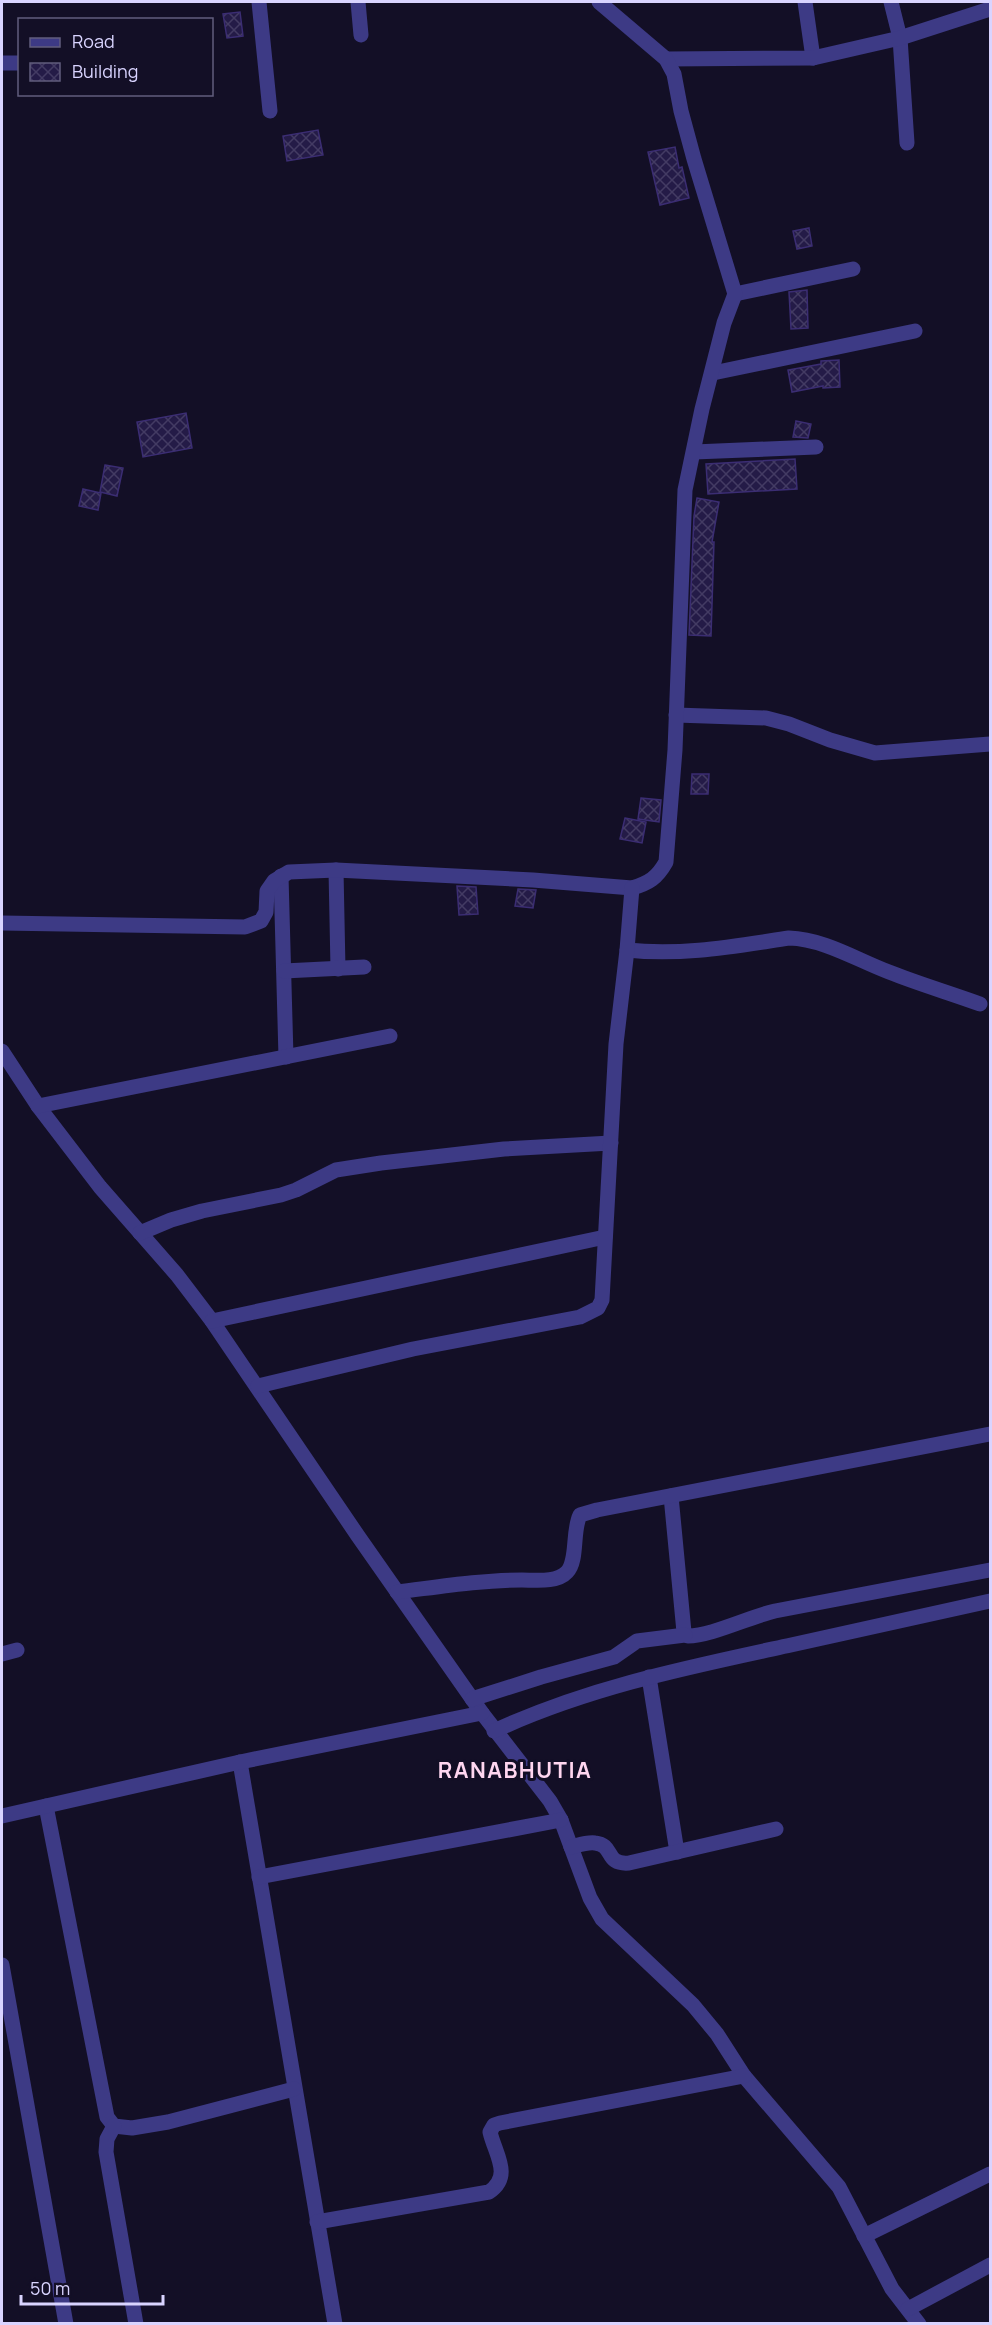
<svg xmlns="http://www.w3.org/2000/svg" width="992" height="2325" font-family="Manrope,sans-serif">
	<style>
		.building { fill: url(#building-cross-hatch); stroke: #3b2d73; stroke-width: 1.5 }
		.lines { fill: none; stroke-linecap: round; stroke-linejoin: round }
		.minor { stroke: #3d3a85; stroke-width: 15 }
		.labels { text-anchor: middle; dominant-baseline: central; stroke-width: 6; stroke-linejoin: round; paint-order: stroke }
		.district-label { font-size: 22px; font-weight: bold; letter-spacing: 1.5px; fill: #ffd6f0; stroke: #130f26 }
	</style>
	<defs>
		<pattern id="building-cross-hatch" width="8" height="8" patternUnits="userSpaceOnUse" patternTransform="scale(1.5)"><rect width="8" height="8" fill="#241b47"/><path d="M0 0l8 8M0 8l8-8" fill="none" stroke="#433b63"/></pattern>
	</defs>
	<rect width="100%" height="100%" fill="#130f26"/>
	<g class="building">
		<path d="M240,12L243,36L227,38L223,14Z"/>
		<path d="M318,130L323,155L287,161L283,136Z"/>
		<path d="M675,147L679,168L682,167L689,198L660,205L648,152Z"/>
		<path d="M809,228L812,246L797,249L793,231Z"/>
		<path d="M807,290L808,328L791,329L789,292Z"/>
		<path d="M839,360L840,387L823,388V386L792,392L788,370L821,364V361Z"/>
		<path d="M186,413L192,448L143,457L137,422Z"/>
		<path d="M796,421L811,424L808,438L793,437Z"/>
		<path d="M795,459L797,489L708,494L706,464Z"/>
		<path d="M105,465L123,468L117,496L100,492Z"/>
		<path d="M83,489L101,493L98,510L79,506Z"/>
		<path d="M697,498L719,502L712,542H714L711,636L689,635L694,516Z"/>
		<path d="M692,774H709L708,794H691Z"/>
		<path d="M641,798L661,800L659,822L638,819Z"/>
		<path d="M625,818L646,822L642,843L620,839Z"/>
		<path d="M457,886L476,887L478,914L459,915Z"/>
		<path d="M518,889L536,890L533,908L515,906Z"/>
	</g>
	<g class="lines">
		<g class="minor">
			<path d="M259,2L270,111"/>
			<path d="M358,2L361,35"/>
			<path d="M805,2L813,58"/>
			<path d="M891,2L900,38L907,143"/>
			<path d="M666,59L813,58L900,38L990,9"/>
			<path d="M2,63H20"/>
			<path d="M735,294L853,269"/>
			<path d="M713,373L915,331"/>
			<path d="M694,452L816,447"/>
			<path d="M676,715L766,718L789,724L830,740L875,753L990,744"/>
			<path d="M336,870L338,969"/>
			<path d="M281,876L286,1057"/>
			<path d="M2,923L245,927L261,921L266,912L267,891L274,881L289,872L336,870L533,880L632,888C649,883 657,878 666,862L675,750L685,490L702,409L724,323L735,294L694,159L681,111L674,74L666,59L599,2"/>
			<path d="M627,950C683,956 735,946 789,938C824,939 857,960 889,972C919,984 950,993 980,1004"/>
			<path d="M284,971L364,967"/>
			<path d="M2,1051L38,1106L100,1187L177,1275L212,1321L358,1536L482,1713L550,1801L561,1820L590,1898L602,1919L693,2005L717,2034L744,2076L839,2187L892,2289L919,2324"/>
			<path d="M38,1106L390,1036"/>
			<path d="M140,1233L171,1220L202,1211L281,1195L296,1190L336,1170L381,1163L504,1149L611,1143"/>
			<path d="M212,1321L605,1237"/>
			<path d="M258,1386L413,1349L580,1317L598,1308L602,1300L616,1044L627,950L632,888"/>
			<path d="M671,1496L684,1632L688,1636C711,1636 749,1617 775,1611L990,1570"/>
			<path d="M397,1592C438,1587 480,1580 522,1580C535,1580 557,1583 567,1572C578,1561 572,1531 580,1515L597,1510L990,1434"/>
			<path d="M2,1654L17,1650"/>
			<path d="M649,1677L677,1852"/>
			<path d="M472,1699L541,1677L614,1657L637,1641L685,1635"/>
			<path d="M494,1731C589,1687 689,1667 791,1645C857,1631 924,1615 990,1601"/>
			<path d="M240,1762L335,2324"/>
			<path d="M46,1806L107,2117L114,2126L132,2128L168,2122L294,2089"/>
			<path d="M2,1816L240,1762L482,1713"/>
			<path d="M571,1847C579,1845 587,1842 595,1843C615,1845 604,1865 629,1863L776,1829"/>
			<path d="M259,1877L561,1820"/>
			<path d="M2,1965L66,2324"/>
			<path d="M114,2126L107,2139L106,2152L136,2324"/>
			<path d="M317,2222L489,2192C513,2176 495,2154 490,2132L494,2125L500,2123L744,2076"/>
			<path d="M864,2236L990,2174"/>
			<path d="M908,2309L990,2265"/>
		</g>
	</g>
	<g class="labels">
		<g class="district-label">
			<text x="515" y="1770">RANABHUTIA</text>
		</g>
	</g>
	<rect width="992" height="2325" fill="none" stroke="#d9d4ff" stroke-width="6"/>
	<rect x="18" y="18" width="195" height="78" fill="#130f26" stroke="#625e7d" stroke-width="1.5"/>
	<rect x="30" y="38" width="30" height="9" fill="#3d3a85" stroke="#625e7d" stroke-width="1.5"/>
	<text x="72" y="48" font-size="18" fill="#d9d4ff">Road</text>
	<rect x="30" y="63" width="30" height="18" fill="url(#building-cross-hatch)" stroke="#625e7d" stroke-width="1.5"/>
	<text x="72" y="78" font-size="18" fill="#d9d4ff">Building</text>
	<path d="M21 2295v9h142v-9" fill="none" stroke="#d9d4ff" stroke-width="3"/>
	<text x="30" y="2295" font-size="18" fill="#d9d4ff" stroke="#130f26" stroke-width="4.5" paint-order="stroke">50 m</text>
</svg>
